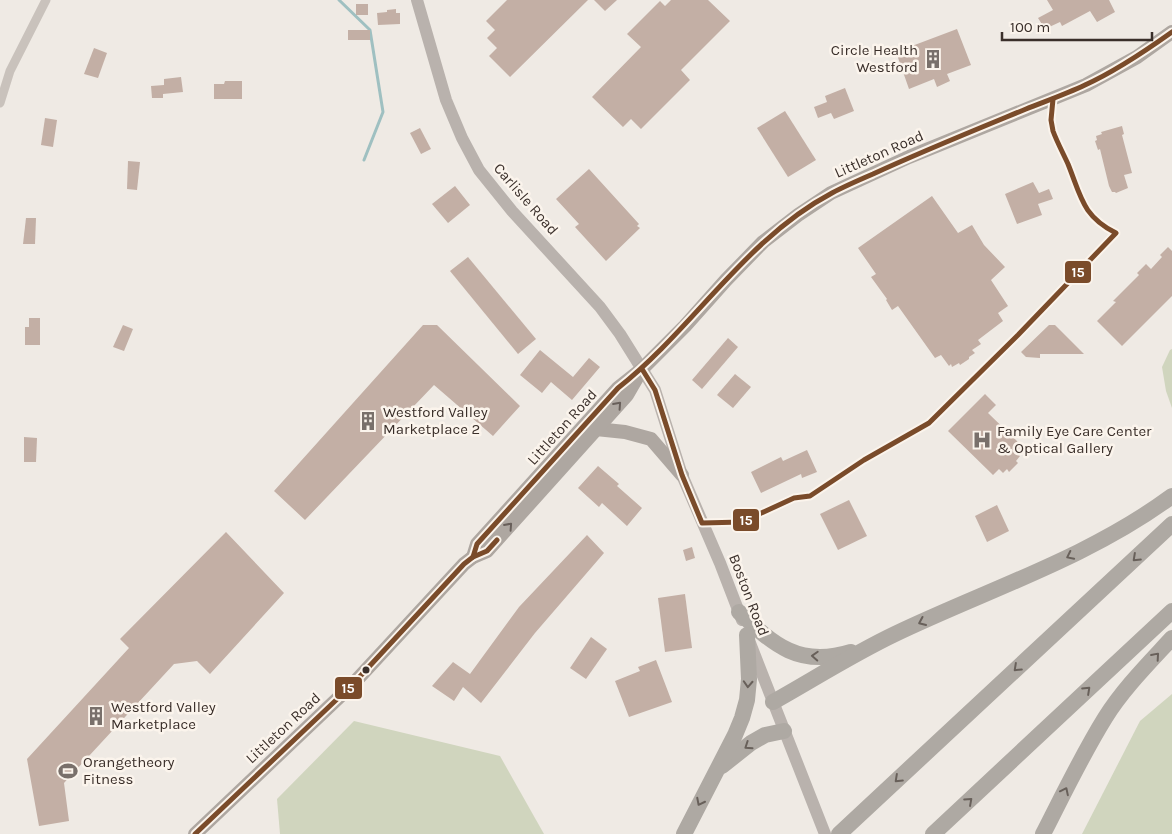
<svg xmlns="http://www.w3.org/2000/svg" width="1172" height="834" font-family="Karla,sans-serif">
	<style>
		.green { fill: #d0d5be }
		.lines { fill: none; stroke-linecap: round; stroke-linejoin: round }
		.stream { stroke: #9fc0c1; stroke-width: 3 }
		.building { fill: #c3afa5 }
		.street { stroke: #c9c2bc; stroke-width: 9 }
		.secondary { stroke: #b9b2ad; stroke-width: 12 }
		.primary { stroke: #aea7a1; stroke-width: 14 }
		.highway { stroke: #aea9a3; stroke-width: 16 }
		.bus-1-casing { stroke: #fbf4ec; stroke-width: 9 }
		.bus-1 { stroke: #7a4b2a; stroke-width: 5 }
		.oneway { stroke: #685f5a }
		.oneway2 { stroke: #68605a }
		.bus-dot { fill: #3a2f2a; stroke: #fbf4ec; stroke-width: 2 }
		.labels { text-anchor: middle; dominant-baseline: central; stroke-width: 5; stroke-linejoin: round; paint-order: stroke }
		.poi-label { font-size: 15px; fill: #3a2f2a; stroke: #fbf4ec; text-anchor: start }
		.street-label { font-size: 15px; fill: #3a2f2a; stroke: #fbf4ec }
		.line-badge { stroke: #fbf4ec; stroke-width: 2 }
		.badge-label { font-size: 14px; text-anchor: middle; font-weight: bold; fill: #fff }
	</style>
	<rect width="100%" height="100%" fill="#efeae4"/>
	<g class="green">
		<path d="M1172,349V408L1166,391L1162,367L1170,350Z"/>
		<path d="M1172,694V834H1082L1140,721Z"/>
		<path d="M354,721L500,756L544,834H280L277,799Z"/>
	</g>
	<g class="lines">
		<path class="stream" d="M339,0L370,30L383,112L364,160"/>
	</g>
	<g class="building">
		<path d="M507,0H588L510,77L489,56L497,48L487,38L495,30L486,21Z"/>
		<path d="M594,0H617L605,11Z"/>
		<path d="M671,0H708L730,21L681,70L690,80L641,129L631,119L623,127L592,97L641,47L627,34L660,1L665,6Z"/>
		<path d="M1047,0H1109L1115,12L1097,22L1090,11L1062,26L1060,22L1045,29L1038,18L1053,10Z"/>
		<rect x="356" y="4" width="12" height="11"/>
		<path d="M396,9V13H400V24L378,25L377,13L387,12V10Z"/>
		<path d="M957,29L971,65L947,74L950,81L937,87L934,79L909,89L896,52Z"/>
		<rect x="348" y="30" width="22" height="10"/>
		<path d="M94,48L107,53L98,78L84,74Z"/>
		<path d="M181,77L183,92L163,94V98H152L151,86L164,85V79Z"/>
		<path d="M225,81H242V99H214V84H224Z"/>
		<path d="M845,88L854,111L834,119L831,113L818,118L814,107L827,102L825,96Z"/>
		<path d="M785,111L816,160L788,177L757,128Z"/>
		<path d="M45,118L57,120L53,147L41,145Z"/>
		<path d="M1122,126L1124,134L1122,135L1132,173L1124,175L1128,188L1116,193L1115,192H1112L1109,186L1100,149L1098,150L1095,141L1097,140L1096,136L1102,134L1101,132Z"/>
		<path d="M420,128L431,149L421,154L410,133Z"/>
		<path d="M128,161L140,162L137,190L127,189Z"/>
		<path d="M589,169L639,224L637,226L640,228L606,261L575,227L579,224L556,199Z"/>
		<path d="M1033,182L1039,193L1049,189L1053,199L1038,204L1042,215L1017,224L1005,194Z"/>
		<path d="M455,186L470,205L448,223L432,204Z"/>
		<path d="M932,196L958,233L972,225L984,245L1005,267L991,280L1008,306L998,313L1003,321L978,340L981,344L972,350L975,353L969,357V359L960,365L959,363L952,367L951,364L949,366L941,355L935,358L898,306L892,310L886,300L887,299L871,277L876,274L858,248Z"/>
		<path d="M26,218H36L35,244H23Z"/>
		<path d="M1168,247L1172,251V296L1122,346L1097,321L1116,302L1113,301L1139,275L1137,273L1146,264L1151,269L1162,257L1160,255Z"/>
		<path d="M468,257L536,339L518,354L450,271Z"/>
		<path d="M29,318H40V345H25V327H29Z"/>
		<path d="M123,325L133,329L124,351L113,347Z"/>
		<path d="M423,325H437L520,406L493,436L434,385L305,520L274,491Z"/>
		<path d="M1049,325H1055L1084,354H1040V358L1026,357L1021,352Z"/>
		<path d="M728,338L738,347L702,389L692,380Z"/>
		<path d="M540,350L573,377L589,358L600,367L572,400L551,382L542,393L520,375Z"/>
		<path d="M735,374L751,387L733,408L717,395Z"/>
		<path d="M985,394L996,405L988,413L1022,446L1016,452L1020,456L1016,461L1018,463L1009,472L1007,469L1003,473L999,469L993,475L948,431Z"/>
		<path d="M24,437L37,438L36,462H24Z"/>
		<path d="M807,450L817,472L802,478L801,474L761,493L751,472L781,457L783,461Z"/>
		<path d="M598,466L619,484L617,486L642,508L627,526L602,503L599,507L578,488Z"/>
		<path d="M849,500L867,536L838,550L820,514Z"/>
		<path d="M997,505L1009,531L987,542L975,516Z"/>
		<path d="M226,532L284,593L210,674L197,661L174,664L64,783L69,821L39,826L27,759L129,648L120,639Z"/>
		<path d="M587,535L604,553L535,633L481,703L463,687L454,701L432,686L453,662L470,674L519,607Z"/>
		<path d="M692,547L695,558L686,561L683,550Z"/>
		<path d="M685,594L692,648L665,652L658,598Z"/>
		<path d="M591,637L607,649L586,679L570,668Z"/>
		<path d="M656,660L672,702L629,717L615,681L640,671L638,667Z"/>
	</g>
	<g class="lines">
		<path class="street" d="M0,103L10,71L46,0"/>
		<g class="secondary">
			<path d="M417,0L446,100L462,138L479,170L512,211L600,307L620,334L655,390L682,475L720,563L742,620"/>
			<path d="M750,643L825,834"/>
		</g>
		<g class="primary">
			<path d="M596,429L625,432L651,439L682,475"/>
			<path d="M473,557L477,544L618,388L642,369L685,326L726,280L763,242L798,215L831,193L909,157L1086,85L1137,57L1172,32"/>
			<path d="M195,834L353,684L464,564L473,557L487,551L627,395L638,376"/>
		</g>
		<g class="highway">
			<path d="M739,612C774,645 799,668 851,652"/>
			<path d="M773,702C814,679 853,654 895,634C989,589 1088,558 1172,496"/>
			<path d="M722,766L751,743L765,735L784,731"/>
			<path d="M684,834L735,735L742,718L747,700L749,679L747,635"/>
			<path d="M839,834L1172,524"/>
			<path d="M933,834L1172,611"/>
			<path d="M1043,834C1063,795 1082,755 1105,718C1123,689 1149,663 1172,638"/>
		</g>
		<g class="bus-1-casing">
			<g id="bus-1">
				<path d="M642,369L655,390L682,475L702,523L742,522L794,498L810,496L864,460L929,423L1018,335L1116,233C1082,216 1081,196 1068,164C1063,153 1057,142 1053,131L1051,120L1053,99"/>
				<path d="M473,557L477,544L618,388C694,328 745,239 832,193C845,186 859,180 873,174C923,151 975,130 1026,109C1046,101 1066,94 1085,85C1116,71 1144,52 1172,32"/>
				<path d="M195,834L353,684L464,564L473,557L487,551L497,540"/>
			</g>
		</g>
		<use href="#bus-1" class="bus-1"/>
	</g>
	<defs><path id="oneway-chevron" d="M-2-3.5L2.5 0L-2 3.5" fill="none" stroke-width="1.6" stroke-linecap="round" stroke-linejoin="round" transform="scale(1.25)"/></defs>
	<g class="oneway">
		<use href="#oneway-chevron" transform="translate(618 405) rotate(-48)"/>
		<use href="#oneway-chevron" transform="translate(509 526) rotate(-48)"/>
	</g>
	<g class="oneway2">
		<use href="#oneway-chevron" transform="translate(1070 556) rotate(154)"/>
		<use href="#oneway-chevron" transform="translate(1136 558) rotate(137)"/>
		<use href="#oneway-chevron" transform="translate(922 622) rotate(156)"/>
		<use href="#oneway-chevron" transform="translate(815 656) rotate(-177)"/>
		<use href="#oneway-chevron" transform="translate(1156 656) rotate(-49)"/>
		<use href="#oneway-chevron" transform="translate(1017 668) rotate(137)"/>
		<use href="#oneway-chevron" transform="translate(748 684) rotate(93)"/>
		<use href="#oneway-chevron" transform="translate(1087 690) rotate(-43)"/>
		<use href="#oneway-chevron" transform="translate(748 746) rotate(146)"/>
		<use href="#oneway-chevron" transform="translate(898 779) rotate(137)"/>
		<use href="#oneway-chevron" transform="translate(1065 791) rotate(-64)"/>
		<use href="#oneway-chevron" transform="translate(969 801) rotate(-42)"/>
		<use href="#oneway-chevron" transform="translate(700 802) rotate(117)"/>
	</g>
	<defs>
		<g id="building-bare" transform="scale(1.5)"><path d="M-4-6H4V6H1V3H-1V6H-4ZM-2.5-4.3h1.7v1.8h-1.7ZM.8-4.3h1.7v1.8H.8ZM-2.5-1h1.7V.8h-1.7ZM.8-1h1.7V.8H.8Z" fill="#79706b" stroke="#fbf4ec" stroke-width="2.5" paint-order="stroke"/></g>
		<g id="hospital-bare" transform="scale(1.5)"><path d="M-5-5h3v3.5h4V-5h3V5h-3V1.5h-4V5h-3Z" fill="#79706b" stroke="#fbf4ec" stroke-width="2.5" paint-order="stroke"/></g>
		<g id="stadium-bare" transform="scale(1.5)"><path d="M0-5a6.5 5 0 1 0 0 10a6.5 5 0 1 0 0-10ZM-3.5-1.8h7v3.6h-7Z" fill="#79706b" stroke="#fbf4ec" stroke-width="2.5" paint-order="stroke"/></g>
	</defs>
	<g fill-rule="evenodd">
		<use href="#building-bare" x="933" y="59"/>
		<use href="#building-bare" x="368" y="421"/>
		<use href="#hospital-bare" x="982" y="440"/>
		<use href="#building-bare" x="96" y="716"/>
		<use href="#stadium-bare" x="68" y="771"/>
	</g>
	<circle class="bus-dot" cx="366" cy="670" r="4.5"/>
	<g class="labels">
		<g class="poi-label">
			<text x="918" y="50" text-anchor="end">Circle Health<tspan x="918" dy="17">Westford</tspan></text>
			<text x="383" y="412">Westford Valley<tspan x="383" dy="17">Marketplace 2</tspan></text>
			<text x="997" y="431">Family Eye Care Center<tspan x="997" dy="17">&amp; Optical Gallery</tspan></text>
			<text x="111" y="707">Westford Valley<tspan x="111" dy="17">Marketplace</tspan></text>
			<text x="83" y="762">Orangetheory<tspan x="83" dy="17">Fitness</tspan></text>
		</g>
		<g class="street-label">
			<text transform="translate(879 154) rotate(-24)">Littleton Road</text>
			<text transform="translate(526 199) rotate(49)">Carlisle Road</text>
			<text transform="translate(562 427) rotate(-48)">Littleton Road</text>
			<text transform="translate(749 595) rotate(69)">Boston Road</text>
			<text transform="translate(283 728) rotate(-43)">Littleton Road</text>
		</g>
	</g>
	<g class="line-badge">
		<rect x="1064" y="260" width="28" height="24" rx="5" fill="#7a4b2a"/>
		<rect x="732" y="508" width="28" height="24" rx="5" fill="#7a4b2a"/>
		<rect x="334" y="676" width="29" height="24" rx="5" fill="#7a4b2a"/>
	</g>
	<g class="badge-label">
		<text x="1078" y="277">15</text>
		<text x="746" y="525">15</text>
		<text x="348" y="693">15</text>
	</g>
	<path d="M1002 32v8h150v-8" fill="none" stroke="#3a2f2a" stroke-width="2.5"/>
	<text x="1010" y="32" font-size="15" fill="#3a2f2a" stroke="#fbf4ec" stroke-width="4" paint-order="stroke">100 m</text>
</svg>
